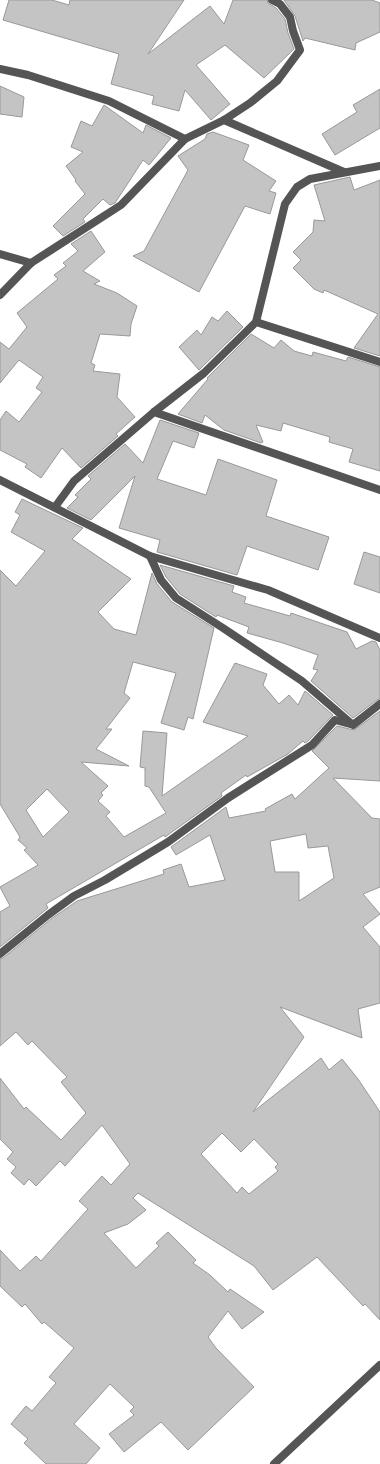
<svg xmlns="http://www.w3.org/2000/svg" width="380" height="1464" font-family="'Archivo Narrow',sans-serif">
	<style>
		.building { fill: #c4c4c4; stroke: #999; fill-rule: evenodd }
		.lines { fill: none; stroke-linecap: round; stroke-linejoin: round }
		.minor { stroke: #555; stroke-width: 8 }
	</style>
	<rect width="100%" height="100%" fill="#fff"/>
	<g class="building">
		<path d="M9,0H52L69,5L70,0H184L148,54L210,6L224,24L233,0H267L268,3L276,8L285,19L288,33L294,49L264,78L225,45L196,65L230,104L211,120L185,90L179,111L152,104L154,96L111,84L119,54L3,20Z"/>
		<path d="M284,0H372L380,3V32L356,43L355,50L305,38L303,41L295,16Z"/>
		<path d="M0,86L24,97L22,117L0,114Z"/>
		<path d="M380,89V128L335,155L322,134L357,112L353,105Z"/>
		<path d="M104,105L143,133L146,125L171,138L149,165L143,160L115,203L110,205L103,199L83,219L85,222L63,236L53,226L85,194L75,181L76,180L66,166L83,152L71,147L81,121L92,126Z"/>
		<path d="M213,132L249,145L243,160L276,181L269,191L276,193L270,214L245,206L199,292L133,256L144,251L188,170L178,156L205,139L207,134Z"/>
		<path d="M350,177L354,190L380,180V356L354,348L378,314L324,290L323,293L314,289L293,268L301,260L293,252L313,232L314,220L325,221L314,185Z"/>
		<path d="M91,231L105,252L83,271L100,281L94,284L117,293L137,306L131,324L130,336L100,334L91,363L95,365L93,371L120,374L117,397L135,417L116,434L118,436L81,468L62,448L41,478L25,467L27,464L0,450V420L6,411L19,422L42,392L36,388L43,377L19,360L0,383V342L9,349L27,327L17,313L58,279L54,275L66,266L63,263L78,251L71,244Z"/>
		<path d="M227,311L243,327L199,370L179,347L197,330L201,335L212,317L218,321Z"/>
		<path d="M251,334L274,348L281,340L294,351L312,356L313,352L346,361L348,357L380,367V471L349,462L353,449L329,442L330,437L283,423L281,431L256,425L263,442L261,443L224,430L205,415L202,423L178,414L208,379L207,378Z"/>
		<path d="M160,420L199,433L194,448L173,441L157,479L206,495L218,459L277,480L266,516L329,537L318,570L247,546L237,575L157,552L160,540L119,528L135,476L91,520L67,508L78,497L75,495L91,479L88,476L125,444L143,463Z"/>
		<path d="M22,499L83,528L72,539L131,579L98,612L114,629L136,635L152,573L157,584L172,602L214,628L193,719L188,717L184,730L161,723L176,673L133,662L124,693L130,698L106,729H112L96,749L129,766L81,762L108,786L101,793L103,795L98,801L110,812L106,816L124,837L166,813L149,787L145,786V768L140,767L143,731L167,733L162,796L248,736L203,722L235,663L267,674L263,685L279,704L289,695L298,705L305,691L333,715L308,741L305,743L303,741L288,754L247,777L246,775L221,793L222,796L165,837L164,835L46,904L48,908L0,947V912L10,906L0,887L38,865L24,850L27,848L18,840L20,837L0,804V570L16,586L45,551L11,532L20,515L15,512ZM47,789L69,812L43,837L26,810Z"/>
		<path d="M364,552L380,557V593L354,584Z"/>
		<path d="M160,565L234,586L232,592L246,597L244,603L290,616L291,613L347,632L356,649L372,641L376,642L380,650V699L377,700L353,718L311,681L318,670L313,669L318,655L283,643L247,633L249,627L217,615L216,617L180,594L166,577Z"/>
		<path d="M380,711V781L333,778L372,818L380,819V887L363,894L380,914L363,927L380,947V1003L358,1009L362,1038L280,1007L304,1037L253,1112L321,1058L329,1070L342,1059L358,1079L380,1112V1320L365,1304L363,1306L317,1257L273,1290L254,1266L138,1193L133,1198L146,1210L128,1224L104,1233L136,1268L159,1246L156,1243L168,1232L196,1260L193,1263L210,1275L228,1292L230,1289L264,1312L242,1329L228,1311L208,1337L216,1348L254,1387L188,1450L161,1422L124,1452L109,1434L134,1415L130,1411L134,1407L110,1384L74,1424L100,1448L86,1464H46L24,1443L28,1439L11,1424L26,1406L32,1411L56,1383L49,1377L74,1348L44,1322L42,1324L25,1304L22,1307L0,1286V1250L20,1271L36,1256L41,1261L88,1209L79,1201L102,1176L111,1185L130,1164L102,1125L65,1166L60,1161L36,1186L29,1179L24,1185L11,1173L16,1167L7,1159L13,1152L0,1139V1078L24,1109L26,1107L61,1140L86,1113L61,1082L67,1077L32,1041L28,1045L16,1032L0,1046V959L3,958L51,919L77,901L164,874L163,870L181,864L189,887L225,880L210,835L176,855L171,847L226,807L229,818L266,811L265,809L292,794L295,799L329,768L312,751L337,726L354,730ZM306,834L308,848L328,846L334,878L299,901V872H275L270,841ZM222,1133L241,1152L254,1139L278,1164L275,1167L278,1171L249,1194L242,1187L237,1193L201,1154Z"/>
	</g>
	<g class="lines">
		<g class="minor">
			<path d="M0,69L28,75L109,101L185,139"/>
			<path d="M224,120L344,172"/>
			<path d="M0,254L31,263"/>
			<path d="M0,295L31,263L121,205L185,139L224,120L250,103L277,81L300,50L293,31L290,17L280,4L272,0"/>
			<path d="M256,322L380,362"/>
			<path d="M154,412L380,490"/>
			<path d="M0,480L150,556L161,580L176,598L223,628L302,681L353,725L380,704"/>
			<path d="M55,507L74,481L154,412L204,373L256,322L285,204L297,187L310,179L380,166"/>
			<path d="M150,556L268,590L380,638"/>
			<path d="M0,954L48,915L74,896L105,880L168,842L228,798L312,745L335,720L350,724"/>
			<path d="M274,1464L380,1365"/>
		</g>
	</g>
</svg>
